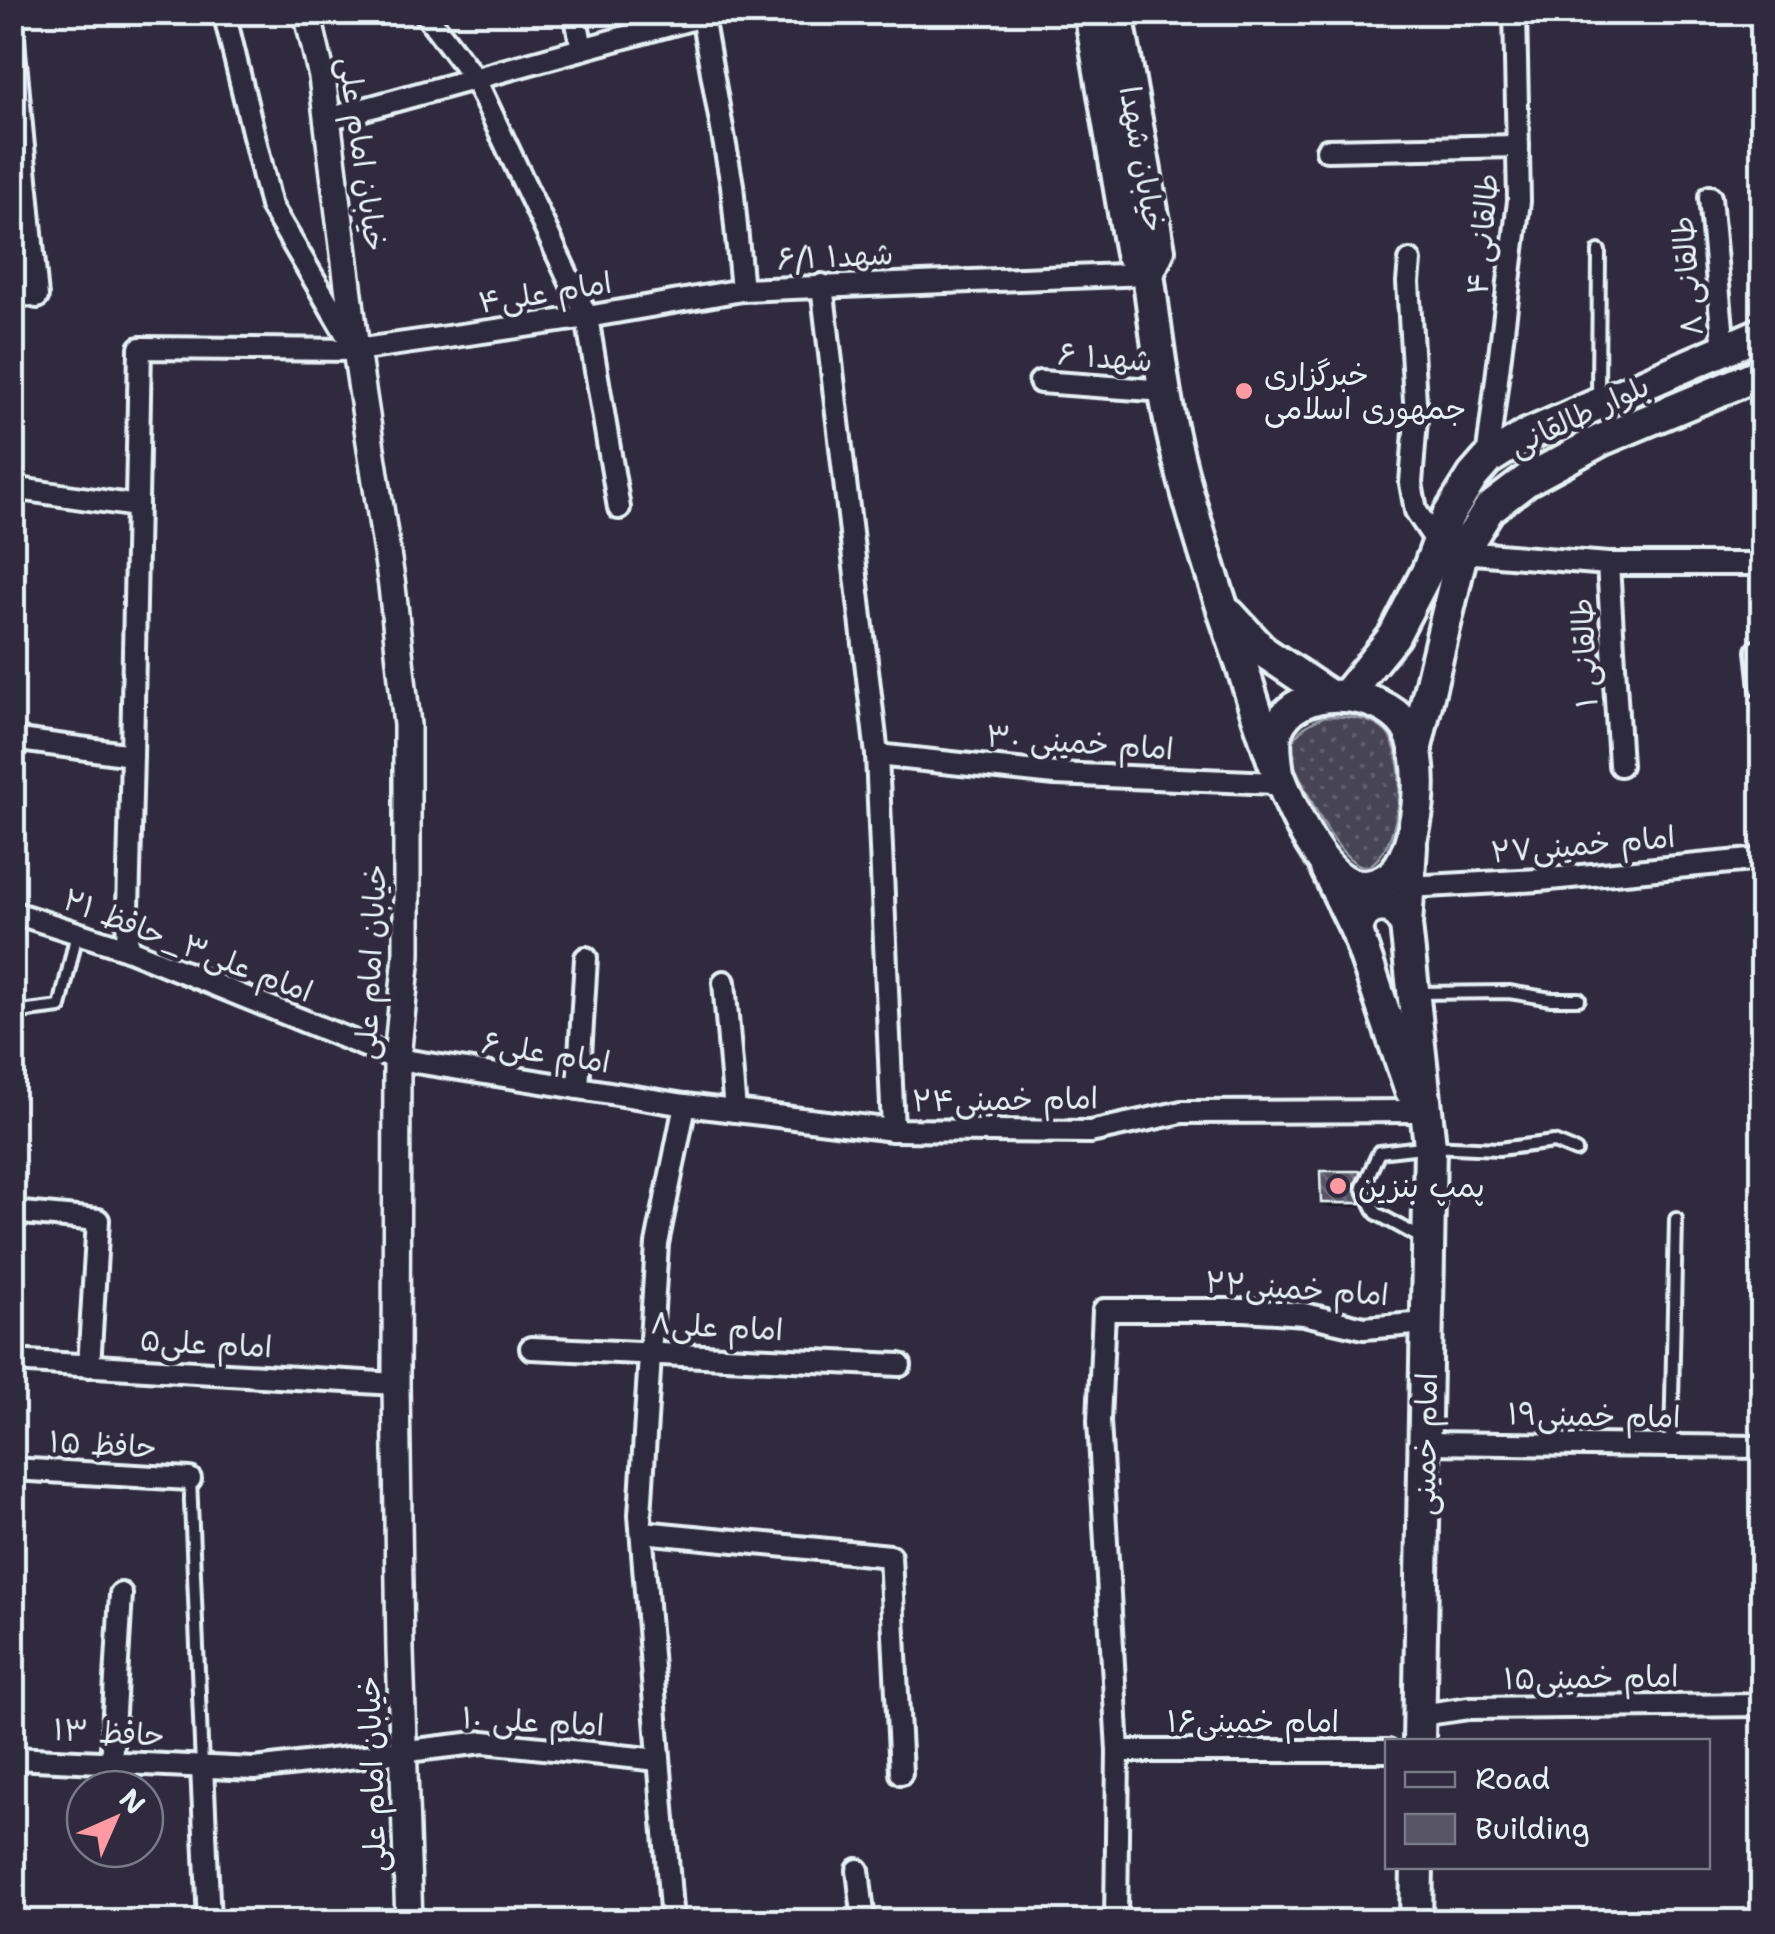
<svg xmlns="http://www.w3.org/2000/svg" width="1775" height="1934" font-family="'Shantell Sans','Playpen Sans Arabic',sans-serif">
	<style>
		.grass { fill: url(#grass-dots); stroke: #979aa6; stroke-width: 2.5 }
		.building { fill: url(#building-back-hatch); stroke: #e8f1f8; stroke-width: 2.5; filter: url(#shadow) }
		.lines { fill: none; stroke-linecap: round; stroke-linejoin: round }
		.service-casing { stroke: #e8f1f8; stroke-width: 18 }
		.minor-casing { stroke: #e8f1f8; stroke-width: 28 }
		.tertiary-casing { stroke: #e8f1f8; stroke-width: 32 }
		.secondary-casing { stroke: #e8f1f8; stroke-width: 38 }
		.service { stroke: #2f2a3d; stroke-width: 10 }
		.minor { stroke: #2f2a3d; stroke-width: 20 }
		.tertiary { stroke: #2f2a3d; stroke-width: 25 }
		.secondary { stroke: #2f2a3d; stroke-width: 30 }
		.poi-dot { fill: #ff9aa2; stroke: #2f2a3d; stroke-width: 4 }
		.labels { text-anchor: middle; dominant-baseline: central; stroke-width: 9; stroke-linejoin: round; paint-order: stroke }
		.street-label { font-size: 30px; fill: #e8f1f8; stroke: #2f2a3d }
		.poi-label { font-size: 30px; fill: #e8f1f8; stroke: #2f2a3d; text-anchor: start }
	</style>
	<defs>
		<pattern id="grass-dots" width="8" height="8" patternUnits="userSpaceOnUse" patternTransform="scale(2.5)"><rect width="8" height="8" fill="#464455"/><path d="M2 2h.1M6 6h.1" fill="none" stroke="#615f6e" stroke-width="1.8" stroke-linecap="round"/></pattern>
		<pattern id="building-back-hatch" width="6" height="6" patternUnits="userSpaceOnUse" patternTransform="scale(2.5)"><rect width="6" height="6" fill="#575565"/><path d="M-1 5l2 2M0 0l6 6M5-1l2 2" fill="none" stroke="#6f6e7c"/></pattern>
		<filter id="shadow"><feDropShadow dx="5.5" dy="5.5" stdDeviation="5" flood-color="#0009"/></filter>
	</defs>
	<rect width="100%" height="100%" fill="#2f2a3d"/>
	<filter id="ink" filterUnits="userSpaceOnUse"><feTurbulence type="fractalNoise" baseFrequency=".01" numOctaves="2"/><feDisplacementMap in="SourceGraphic" scale="20" xChannelSelector="R" yChannelSelector="G"/><feConvolveMatrix kernelMatrix="1 2 1 2 8 2 1 2 1" color-interpolation-filters="sRGB"/></filter>
	<g filter="url(#ink)">
		<path class="grass" d="M1325,716C1345,716 1377,717 1390,737C1408,767 1401,850 1367,867C1336,865 1304,784 1290,757C1291,734 1304,725 1325,716Z"/>
		<path class="building" d="M1320,1171H1361L1354,1186L1361,1203H1321Z"/>
		<g class="lines">
			<g class="service-casing">
				<g id="service">
					<path d="M1598,397L1599,251"/>
					<path d="M1415,993L1509,992L1551,999H1579"/>
					<path d="M12,1013L60,1007L77,933"/>
					<path d="M1423,1239L1376,1213L1363,1187L1379,1152L1430,1146L1499,1149L1554,1142L1576,1151"/>
					<path d="M1671,1445L1676,1219"/>
					<path d="M190,1479L202,1766"/>
				</g>
			</g>
			<g class="minor-casing">
				<g id="minor">
					<path d="M224,12L271,206L352,344"/>
					<path d="M575,12L582,49"/>
					<path d="M425,13L475,79L587,317L619,508"/>
					<path d="M12,29L37,297L12,291"/>
					<path d="M328,119L702,16L732,185L742,290L1148,274"/>
					<path d="M1327,150L1518,146"/>
					<path d="M1710,197L1724,350"/>
					<path d="M1410,261L1408,282L1416,419L1411,483L1416,511L1438,544"/>
					<path d="M822,285L877,755L893,1130"/>
					<path d="M1040,382L1166,391"/>
					<path d="M1487,460L1519,201L1515,12"/>
					<path d="M12,488L137,506"/>
					<path d="M1462,552L1608,564L1620,765"/>
					<path d="M1608,564H1762"/>
					<path d="M1762,650L1758,651L1762,687"/>
					<path d="M12,739L132,755L127,949"/>
					<path d="M132,755L140,348L356,350L587,317L742,290"/>
					<path d="M877,755L1055,774L1279,783"/>
					<path d="M1408,887L1539,880L1762,859"/>
					<path d="M12,912L127,949L397,1059L685,1105L893,1130L1090,1132L1182,1112L1418,1111"/>
					<path d="M724,982L735,1111"/>
					<path d="M578,1088L586,958"/>
					<path d="M12,1212L98,1220L89,1366"/>
					<path d="M531,1348L900,1365"/>
					<path d="M12,1361L396,1384"/>
					<path d="M1425,1443L1762,1447"/>
					<path d="M12,1469L190,1479"/>
					<path d="M642,1532L890,1556L901,1773"/>
					<path d="M1420,1715L1469,1708L1762,1705"/>
					<path d="M1118,1751H1388"/>
					<path d="M12,1758L255,1769L484,1742L659,1760"/>
					<path d="M111,1763L121,1594"/>
					<path d="M202,1766L209,1922"/>
					<path d="M858,1870L864,1922"/>
					<path d="M672,1922L640,1515L657,1244L685,1105"/>
					<path d="M1116,1922L1118,1751L1099,1421L1104,1310H1245L1304,1314L1364,1328L1427,1323"/>
				</g>
			</g>
			<g class="tertiary-casing">
				<path id="tertiary" d="M307,12L322,77L356,350L392,586L407,725V955L397,1059L396,1384L400,1651L409,1922"/>
			</g>
			<g class="secondary-casing">
				<g id="secondary">
					<path d="M1090,12L1131,254L1148,274"/>
					<path d="M1117,12L1159,250L1148,274"/>
					<path d="M1148,274C1157,335 1163,400 1179,460C1196,529 1218,596 1241,663C1257,711 1303,885 1363,886C1378,886 1392,878 1400,865C1420,835 1427,756 1406,726C1381,689 1295,681 1277,730C1272,745 1278,767 1279,783"/>
					<path d="M1230,615L1264,652L1328,695"/>
					<path d="M1345,696L1394,636L1428,570L1448,516L1473,476L1487,460L1527,435L1762,333"/>
					<path d="M1415,751L1462,552L1489,509L1527,480L1601,440L1762,373"/>
					<path d="M1411,846L1406,925L1430,1146L1419,1742"/>
					<path d="M1326,868L1357,932L1411,1091"/>
					<path d="M1357,932C1360,911 1373,903 1394,908L1406,925"/>
					<path d="M1416,1922L1417,1866"/>
				</g>
			</g>
			<use href="#service" class="service"/>
			<use href="#minor" class="minor"/>
			<use href="#tertiary" class="tertiary"/>
			<use href="#secondary" class="secondary"/>
		</g>
	</g>
	<g class="poi-dot">
		<circle cx="1244" cy="391" r="10"/>
		<circle cx="1338" cy="1186" r="10"/>
	</g>
	<g class="labels">
		<g class="street-label">
			<text transform="translate(363 154) rotate(82)">خیابان امام علی</text>
			<text transform="translate(1143 159) rotate(80)">خیابان شهدا</text>
			<text transform="translate(1482 234) rotate(-85)">طالقانی ۴</text>
			<text transform="translate(835 256) rotate(-3)">شهد۱ ۶/۱</text>
			<text transform="translate(1687 276) rotate(-95)">طالقانی ۸</text>
			<text transform="translate(545 292) rotate(-9)">امام علی۴</text>
			<text transform="translate(1105 357) rotate(4)">شهد۱ ۶</text>
			<text transform="translate(1579 415) rotate(-25)">بلوار طالقانی</text>
			<text transform="translate(1584 653) rotate(-93)">طالقانی ۱</text>
			<text transform="translate(1080 742) rotate(4)">امام خمینی ۳۰</text>
			<text transform="translate(1583 844) rotate(-5)">امام خمینی۲۷</text>
			<text transform="translate(188 945) rotate(21)">امام علی۳_حافظ ۲۱</text>
			<text transform="translate(370 962) rotate(-87)">خیابان امام علی</text>
			<text transform="translate(546 1052) rotate(9)">امام علی۶</text>
			<text transform="translate(1005 1099) rotate(-1)">امام خمینی۲۴</text>
			<text transform="translate(1297 1288) rotate(4)">امام خمینی۲۲</text>
			<text transform="translate(717 1326) rotate(3)">امام علی۸</text>
			<text transform="translate(206 1343) rotate(3)">امام علی۵</text>
			<text transform="translate(1594 1415) rotate(1)">امام خمینی۱۹</text>
			<text transform="translate(103 1444) rotate(3)">حافظ ۱۵</text>
			<text transform="translate(1425 1444) rotate(-89)">امام خمینی</text>
			<text transform="translate(1591 1677) rotate(-1)">امام خمینی۱۵</text>
			<text transform="translate(533 1721) rotate(3)">امام علی ۱۰</text>
			<text x="1253" y="1721">امام خمینی۱۶</text>
			<text transform="translate(109 1732) rotate(3)">حافظ ۱۳</text>
			<text transform="translate(372 1774) rotate(-92)">خیابان امام علی</text>
		</g>
		<g class="poi-label">
			<text x="1264" y="374">خبرگزاری<tspan x="1264" dy="34">جمهوری اسلامی</tspan></text>
			<text x="1358" y="1186">پمپ بنزین</text>
		</g>
	</g>
	<rect width="1775" height="1934" fill="none" stroke="#2f2a3d" stroke-width="50"/>
	<rect x="25" y="25" width="1725" height="1884" fill="none" stroke="#e8f1f8" stroke-width="4" filter="url(#ink)"/>
	<rect x="1385" y="1739" width="325" height="130" fill="#2f2a3d" stroke="#797a88" stroke-width="2.5"/>
	<rect x="1405" y="1772" width="50" height="15" fill="#2f2a3d" stroke="#797a88" stroke-width="2.5"/>
	<text x="1475" y="1789" font-size="30" fill="#e8f1f8">Road</text>
	<rect x="1405" y="1814" width="50" height="30" fill="#575565" stroke="#797a88" stroke-width="2.5"/>
	<text x="1475" y="1839" font-size="30" fill="#e8f1f8">Building</text>
	<g transform="translate(115 1819) rotate(45)"><circle r="48" fill="#2f2a3d" stroke="#797a88" stroke-width="2.5"/>
	<path d="M0-8L18 38L0 25L-18 38Z" fill="#ff9aa2"/>
	<text y="-15" font-size="28" font-weight="bold" text-anchor="middle" fill="#e8f1f8">N</text>
	</g>
</svg>
